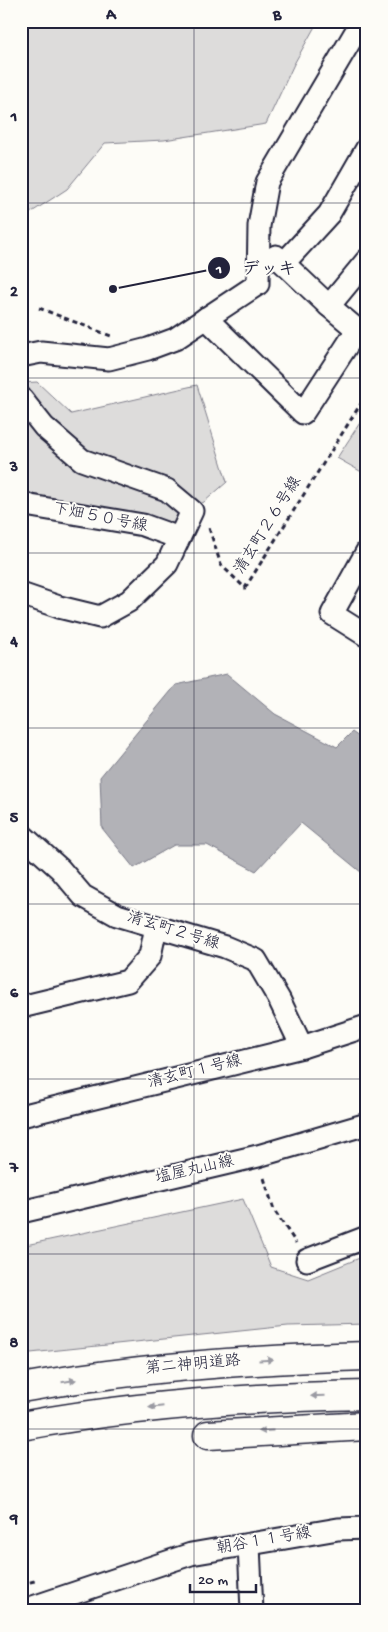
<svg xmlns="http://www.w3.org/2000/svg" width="388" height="1632" font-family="'Gochi Hand','Klee One',sans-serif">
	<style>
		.green { fill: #dddcdb; stroke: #807f8b }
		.water { fill: #b2b2b7; stroke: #787885 }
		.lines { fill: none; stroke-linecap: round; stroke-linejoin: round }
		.minor-casing { stroke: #22223b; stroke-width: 25 }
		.highway-casing { stroke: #22223b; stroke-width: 31 }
		.path { stroke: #22223b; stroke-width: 3; stroke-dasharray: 5 4; stroke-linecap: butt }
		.minor { stroke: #fdfcf7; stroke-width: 21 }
		.highway { stroke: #fdfcf7; stroke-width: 28 }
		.oneway { fill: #9a9aa2 }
		.grid { fill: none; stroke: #22223b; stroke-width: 1; stroke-opacity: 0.55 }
		.labels { text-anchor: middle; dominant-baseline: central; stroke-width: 4; stroke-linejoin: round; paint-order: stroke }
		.street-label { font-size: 16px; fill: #22223b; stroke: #fdfcf7 }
		.leader { fill: none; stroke: #22223b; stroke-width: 2 }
		.callout-dot { fill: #22223b; stroke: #fdfcf7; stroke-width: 2 }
		.mark-label { font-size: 15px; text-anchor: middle; font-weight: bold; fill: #fff }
		.callout-label { font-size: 18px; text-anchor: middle; font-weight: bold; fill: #22223b; stroke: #fdfcf7; stroke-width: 4; stroke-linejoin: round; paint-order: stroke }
		.neatline { fill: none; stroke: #22223b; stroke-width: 2 }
		.grid-label { font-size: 16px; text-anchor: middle; font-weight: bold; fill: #22223b }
	</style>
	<rect width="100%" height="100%" fill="#fdfcf7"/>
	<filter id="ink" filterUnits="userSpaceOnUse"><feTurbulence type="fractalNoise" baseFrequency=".02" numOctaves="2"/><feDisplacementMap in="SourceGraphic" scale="10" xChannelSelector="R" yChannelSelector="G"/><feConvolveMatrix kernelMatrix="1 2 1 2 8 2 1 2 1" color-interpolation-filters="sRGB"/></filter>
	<g filter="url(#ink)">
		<g class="green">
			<path d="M21,21H318L294,64L266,124L164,140L105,143L67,189L21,219Z"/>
			<path d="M37,382L71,414L197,385L227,482L204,502L186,511L178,531L68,507L21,492V383Z"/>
			<path d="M367,412V475L337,458Z"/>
			<path d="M243,1199L271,1267L308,1279L367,1255V1324L288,1326L21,1354V1246Z"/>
		</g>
		<path class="water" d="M227,674L275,714L337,747L352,732L367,743V877L301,823L256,871L207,845H174L134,868L102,828L100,777L176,685Z"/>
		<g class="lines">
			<g class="minor-casing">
				<g id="minor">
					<path d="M272,259L276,256L329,306"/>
					<path d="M284,263L329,214L367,148"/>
					<path d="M206,318L303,413L357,330"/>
					<path d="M367,338L329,306L367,260"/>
					<path d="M21,356L41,352L109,359L148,349L175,339L258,284L259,226L267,182L362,21"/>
					<path d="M21,398L44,427L82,460L167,490L192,511L167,564L129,601L100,617L59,607L21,594"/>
					<path d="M21,502L31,506L143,525L179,538"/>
					<path d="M367,551L332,614L367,636"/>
					<path d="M21,834L60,869L83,896L117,915L225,947L256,960L279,999L302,1047"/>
					<path d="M21,1007L128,981L150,956L156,927"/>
					<path d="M21,1116L302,1047L367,1026"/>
					<path d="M21,1212L258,1156L367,1124"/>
					<path d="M307,1260L367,1237"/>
					<path d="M249,1545L252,1611"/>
					<path d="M21,1611L191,1554L338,1529L367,1528"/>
				</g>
			</g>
			<g class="highway-casing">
				<g id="highway">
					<path d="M21,1388C135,1368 251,1359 367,1356"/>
					<path d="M21,1426C135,1405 251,1397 367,1395"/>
					<path d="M208,1435L367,1426"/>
				</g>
			</g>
			<g class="path">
				<path d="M39,308L111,336"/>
				<path d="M209,528L221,565L245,588L360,405L367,399"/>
				<path d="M264,1178L274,1210L296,1243"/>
				<path d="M21,1584L35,1581"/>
			</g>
			<use href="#minor" class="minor"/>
			<use href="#highway" class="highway"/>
		</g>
		<defs><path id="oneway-solid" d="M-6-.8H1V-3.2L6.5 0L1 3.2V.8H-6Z" transform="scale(1.25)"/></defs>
		<g class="oneway">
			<use href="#oneway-solid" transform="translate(266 1360) rotate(-4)"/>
			<use href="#oneway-solid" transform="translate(69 1381) rotate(-9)"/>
			<use href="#oneway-solid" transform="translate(318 1396) rotate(179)"/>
			<use href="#oneway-solid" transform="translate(156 1407) rotate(174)"/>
			<use href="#oneway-solid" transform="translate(266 1431) rotate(176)"/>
		</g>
	</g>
	<path class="grid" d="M194,21V1611M21,203H367M21,378H367M21,553H367M21,728H367M21,904H367M21,1079H367M21,1254H367M21,1429H367"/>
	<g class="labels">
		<g class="street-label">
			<text transform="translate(100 519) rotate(11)">下畑５０号線</text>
			<text transform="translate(269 526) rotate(-58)">清玄町２６号線</text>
			<text transform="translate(173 932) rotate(17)">清玄町２号線</text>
			<text transform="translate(195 1073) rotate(-14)">清玄町１号線</text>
			<text transform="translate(195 1171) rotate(-13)">塩屋丸山線</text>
			<text transform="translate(193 1366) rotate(-5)">第二神明道路</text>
			<text transform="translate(264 1542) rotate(-10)">朝谷１１号線</text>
		</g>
	</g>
	<path class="leader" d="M113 289L219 268"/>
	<g class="callout-dot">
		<circle cx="113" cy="289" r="5"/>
		<circle cx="219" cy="268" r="12"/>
	</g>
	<g class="mark-label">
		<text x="219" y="273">1</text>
	</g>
	<g class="callout-label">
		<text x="269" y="274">デッキ</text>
	</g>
	<rect width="388" height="1632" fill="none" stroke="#fdfcf7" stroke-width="55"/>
	<path d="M190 1584v8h66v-8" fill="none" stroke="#22223b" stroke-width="2.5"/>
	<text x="198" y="1584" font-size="15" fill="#22223b" stroke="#fdfcf7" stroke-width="4" paint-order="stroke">20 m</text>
	<rect x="28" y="28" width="332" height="1576" class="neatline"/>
	<g class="grid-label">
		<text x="111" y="19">A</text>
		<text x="277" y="19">B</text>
		<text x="14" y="121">1</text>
		<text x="14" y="296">2</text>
		<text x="14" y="471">3</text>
		<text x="14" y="646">4</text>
		<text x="14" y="822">5</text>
		<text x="14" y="997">6</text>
		<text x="14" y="1172">7</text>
		<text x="14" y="1347">8</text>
		<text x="14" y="1523">9</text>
	</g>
</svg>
